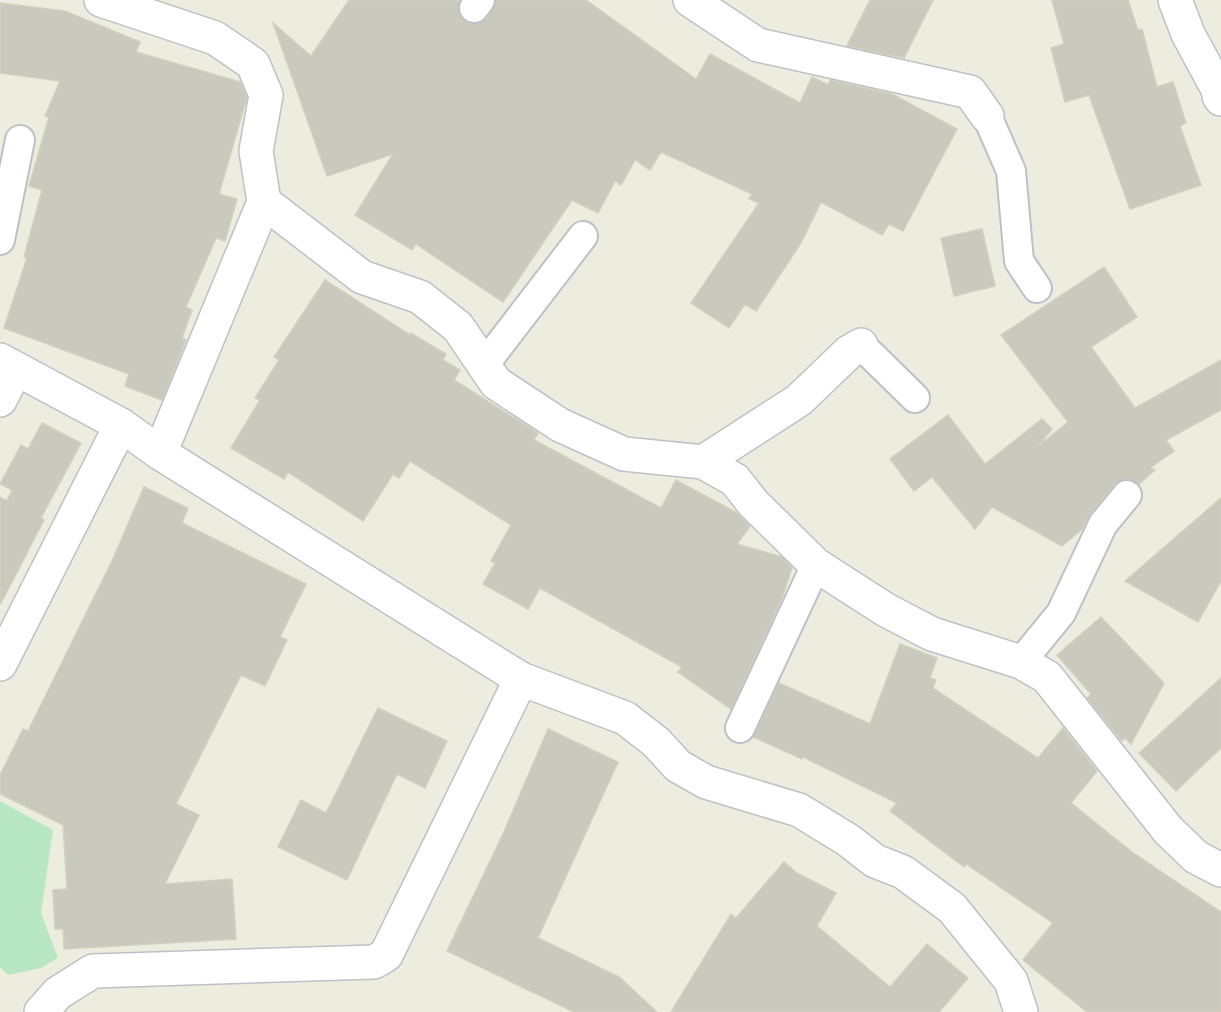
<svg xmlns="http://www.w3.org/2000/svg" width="1221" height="1012" font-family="Figtree,sans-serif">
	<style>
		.green { fill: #b8e8c3 }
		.building { fill: #cac9be; stroke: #d2d0bd; stroke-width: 1.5 }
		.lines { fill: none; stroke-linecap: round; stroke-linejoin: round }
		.service-casing { stroke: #bec0c8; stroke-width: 32 }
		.minor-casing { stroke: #bec0c8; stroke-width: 36 }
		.tertiary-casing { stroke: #bec0c8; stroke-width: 36 }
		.service { stroke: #fff; stroke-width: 28 }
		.minor { stroke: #fff; stroke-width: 33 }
		.tertiary { stroke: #fff; stroke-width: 33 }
	</style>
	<rect width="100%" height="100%" fill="#ededdf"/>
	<path class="green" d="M0,801L53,830L41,913L58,958L41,968L8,975L0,967Z"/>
	<g class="building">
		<path d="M349,0H460L459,15L465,21L473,24L487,18L496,0H586L696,79L710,54L800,103L812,77L828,85L830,80L892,94L957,129L903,231L889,224L882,235L821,202L801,243L756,311L745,304L729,328L691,303L759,203L749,199L752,194L661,152L650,170L635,160L621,185L615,181L598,213L572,200L503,302L416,244L412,250L355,215L393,154L327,176L273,23L311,56Z"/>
		<path d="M870,0H933L904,58L847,46Z"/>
		<path d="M1052,0H1128L1138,30L1142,29L1157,87L1173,82L1186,123L1180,126L1201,185L1130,209L1089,95L1065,102L1051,48L1064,44Z"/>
		<path d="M0,3L65,11L140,42L136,52L240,82L247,97L219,194L237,199L225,241L216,238L186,307L192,310L182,338L186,340L162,400L125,386L129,374L4,328L27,258L24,257L42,190L29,186L49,117L45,116L60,81L0,73Z"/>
		<path d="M982,229L995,286L954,296L941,238Z"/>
		<path d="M1104,267L1137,317L1091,347L1135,408L1221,360V410L1166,440L1174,451L1150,468L1155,470L1139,484L1129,479L1115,484L1090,514L1082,529L1062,546L992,507L975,529L932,477L914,491L890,459L948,415L985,464L1042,419L1052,429L1037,447L1068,422L1001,335Z"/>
		<path d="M325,280L410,335L411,333L446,354L443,360L460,370L454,380L538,433L534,440L661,508L676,480L737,513L750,526L737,544L782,557L792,568L782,598L731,709L678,672L682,667L540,588L528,609L483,584L495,563L491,561L511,525L410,461L399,478L393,474L363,521L288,472L284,479L231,448L260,400L255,398L279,360L274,357Z"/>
		<path d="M42,423L81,443L41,518L44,520L0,605V497L7,501L12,490L0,484L21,445L28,449Z"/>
		<path d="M144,487L188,508L182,523L306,584L280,637L287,640L265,686L241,675L176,804L199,815L165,884L232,879L236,939L64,949L63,929H55L53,890L67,889L63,825L0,794V775L23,729L28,731L112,561Z"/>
		<path d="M1221,498V581L1198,622L1125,581Z"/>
		<path d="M1101,617L1164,683L1131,744L1125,738L1122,741L1087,698L1091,694L1057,655Z"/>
		<path d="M900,644L937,658L930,678L936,680L933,688L1038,758L1063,728L1097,771L1071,803L1132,852L1221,912V1012H1087L1023,960L1053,923L966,864L964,867L890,811L897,803L803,757L802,759L753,737L779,683L870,724Z"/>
		<path d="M1221,678V748L1176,791L1139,753Z"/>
		<path d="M378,708L447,741L425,788L397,774L347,880L278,847L301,800L326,813Z"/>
		<path d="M548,729L618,762L538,938L619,977L657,1012H574L447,951L503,834Z"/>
		<path d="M784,862L797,873L836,893L817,926L890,987L927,944L968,978L939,1012H671L731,914L736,918Z"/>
	</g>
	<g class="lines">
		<g class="service-casing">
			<g id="service">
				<path d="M474,8L480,0"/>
				<path d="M987,116L1011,171L1019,261L1037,288"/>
				<path d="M0,240L20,140"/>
				<path d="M861,345L915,398"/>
				<path d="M484,365L583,236"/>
				<path d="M1021,662L1061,613L1103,524L1127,495"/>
				<path d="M740,728L816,565"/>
			</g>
		</g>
		<g class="minor-casing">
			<g id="minor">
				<path d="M101,0L215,38L253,64L266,95L256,151L264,202L160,453"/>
				<path d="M690,0L758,45L970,92L987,116"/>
				<path d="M1175,0L1188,34L1221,95"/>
				<path d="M264,202L362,277L420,297L458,327L496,383L560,425L624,454L703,462L735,480L753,503L816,565L886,610L932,634L1021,662L1047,677L1168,830L1196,857L1221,870"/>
				<path d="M0,360L121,425L160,453L521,679L625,718L656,742L678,766L706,782L799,810L848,840L875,861L903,872L952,908L1011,981L1021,1012"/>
				<path d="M0,400L16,369"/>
				<path d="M703,462L799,400L849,352L861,345"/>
				<path d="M0,664L121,425"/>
				<path d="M41,1012L58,993L93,971L374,962L386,955L521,679"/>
			</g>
		</g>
		<g class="tertiary-casing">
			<path id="tertiary" d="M1219,96L1221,99"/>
		</g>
		<use href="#service" class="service"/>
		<use href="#minor" class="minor"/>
		<use href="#tertiary" class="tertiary"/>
	</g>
</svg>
